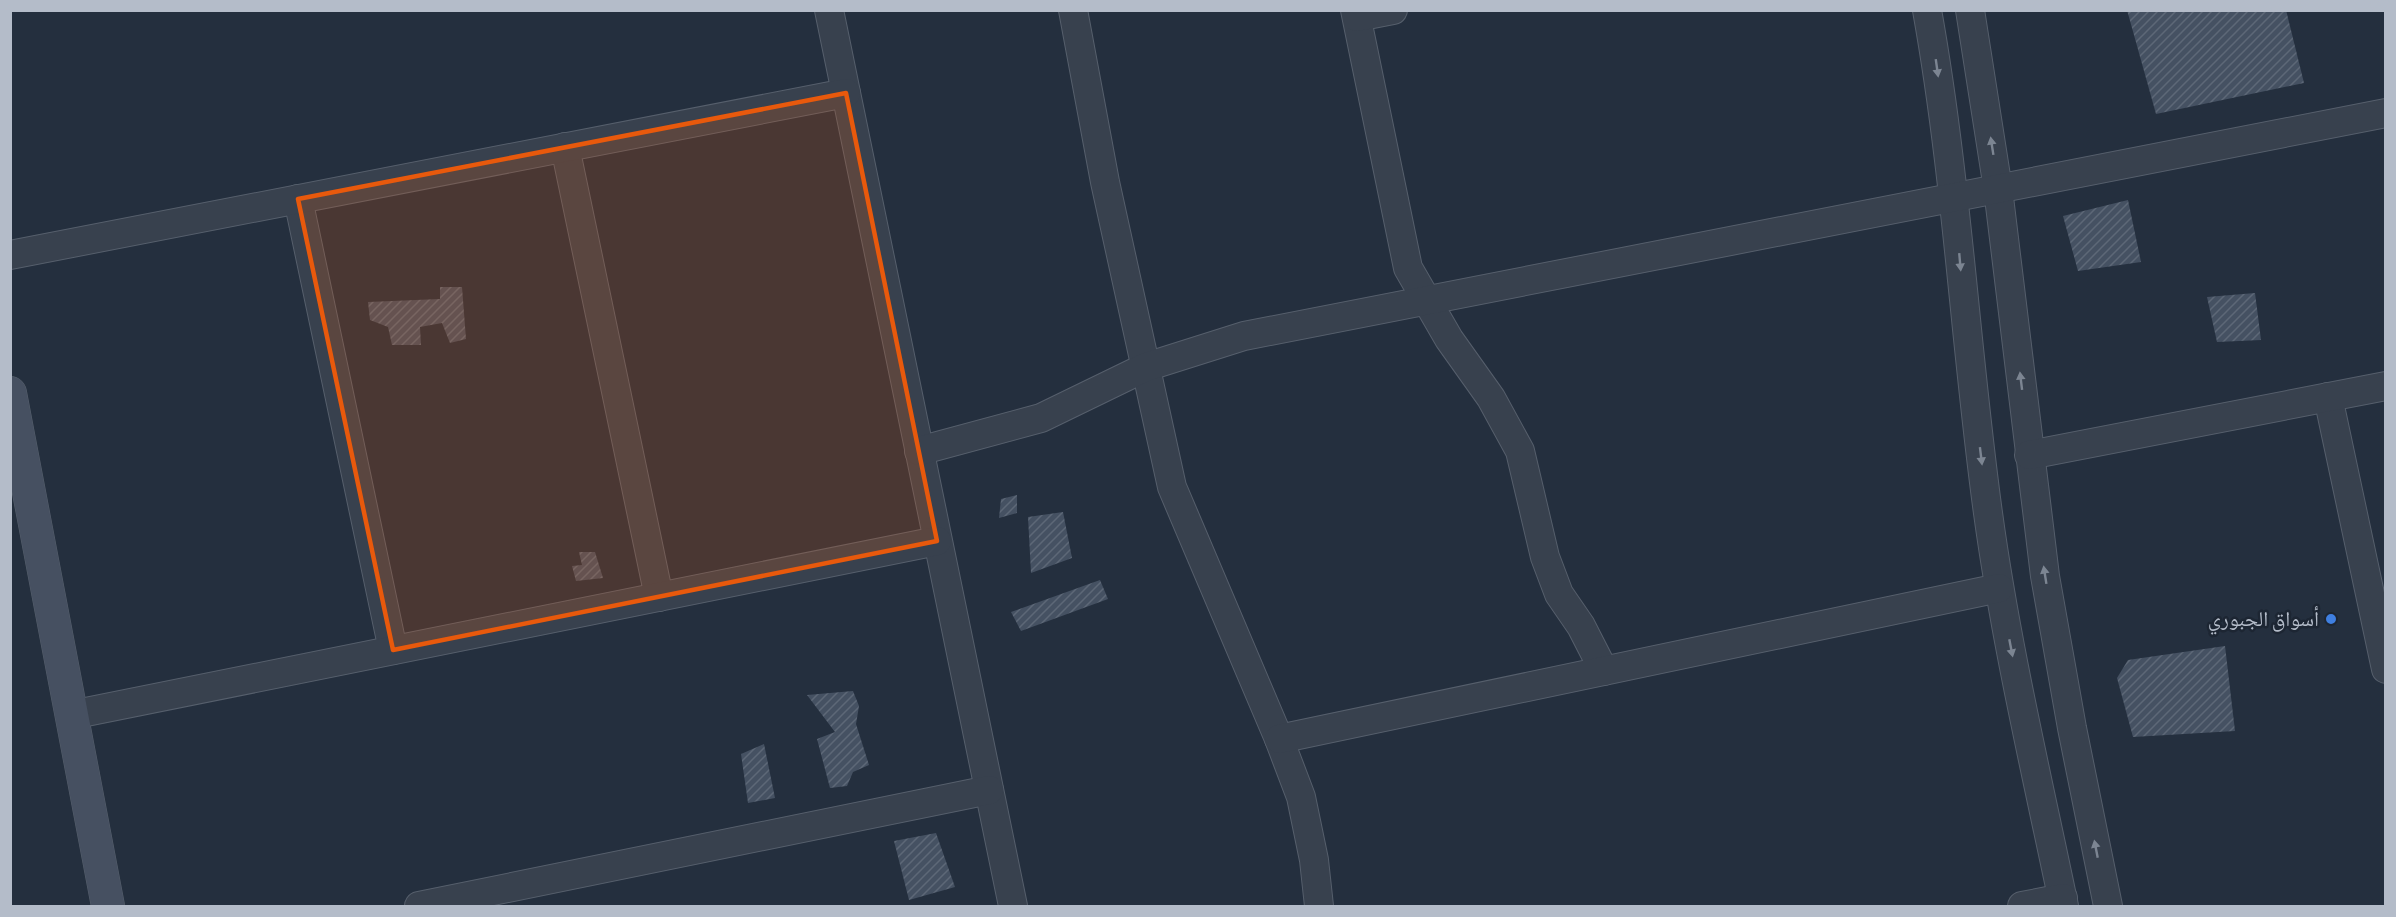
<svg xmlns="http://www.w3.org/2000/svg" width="2396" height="917" font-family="'Alegreya Sans','Noto Naskh Arabic',sans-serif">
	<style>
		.building { fill: url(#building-hatch) }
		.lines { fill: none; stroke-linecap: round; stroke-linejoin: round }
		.street-casing { stroke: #565f6c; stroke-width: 30 }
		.secondary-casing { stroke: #565f6c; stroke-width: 34 }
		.street { stroke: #38414e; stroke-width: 28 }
		.secondary { stroke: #465061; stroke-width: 33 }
		.oneway { fill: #7c8592 }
		.marked { fill: #e8590c; fill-opacity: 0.2; stroke: #e8590c; stroke-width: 4.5; stroke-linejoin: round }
		.shop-dot { fill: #3f7fe0; stroke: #1d2633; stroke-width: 2 }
		.labels { text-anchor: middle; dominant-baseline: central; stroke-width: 5; stroke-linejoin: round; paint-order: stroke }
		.poi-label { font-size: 21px; fill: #b4bcc9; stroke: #1d2633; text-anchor: end }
	</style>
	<defs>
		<pattern id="building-hatch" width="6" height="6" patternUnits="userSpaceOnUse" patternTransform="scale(1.5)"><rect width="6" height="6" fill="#455162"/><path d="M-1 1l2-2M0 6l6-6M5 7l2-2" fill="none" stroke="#5d6877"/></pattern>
	</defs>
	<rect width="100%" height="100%" fill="#242f3e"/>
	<g class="building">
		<path d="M2127,10H2286L2304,83L2156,114Z"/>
		<path d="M2128,200L2141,262L2078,271L2063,216Z"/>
		<path d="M440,287H462L466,339L450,343L442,323L420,327L421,345H392L388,327L370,320L368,302L440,299Z"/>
		<path d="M2255,293L2261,340L2217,342L2207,297Z"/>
		<path d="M1017,495V513L999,518L1001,499Z"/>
		<path d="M1063,512L1072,558L1031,573L1028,517Z"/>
		<path d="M579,552H595L603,578L576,581L572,566L582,565Z"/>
		<path d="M1100,580L1108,599L1021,631L1011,612Z"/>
		<path d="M2225,646L2235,731L2133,737L2117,678L2128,660Z"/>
		<path d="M853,691L859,706L856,724L869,765L853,772L847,786L830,788L817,739L835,732L807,695Z"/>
		<path d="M764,744L775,798L748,803L741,754Z"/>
		<path d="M936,833L955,887L909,900L894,841Z"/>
	</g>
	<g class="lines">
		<g class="street-casing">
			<g id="street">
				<path d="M829,10L1013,906"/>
				<path d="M1073,10L1105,182L1172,487L1279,739L1301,797L1314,860L1319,906"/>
				<path d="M1355,10L1408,268L1449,339L1491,398L1520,451L1545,557L1559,594L1581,626L1604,671"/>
				<path d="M1927,10C1957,177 1965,345 1988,513C2006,645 2037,776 2064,906"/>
				<path d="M1970,10L1998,189L2045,576L2072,728L2108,906"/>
				<path d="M1357,17L1393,10"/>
				<path d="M565,147L659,597"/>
				<path d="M298,199L393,650"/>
				<path d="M10,255L846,93"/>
				<path d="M2328,397L2386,669"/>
				<path d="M919,451L1041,418L1146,367L1244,336L2386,113"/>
				<path d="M2029,455L2386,386"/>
				<path d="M71,715L937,541"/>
				<path d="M1279,739L1999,588"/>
				<path d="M419,906L989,790"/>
				<path d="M2022,906L2063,898"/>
			</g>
		</g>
		<g class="secondary-casing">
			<path id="secondary" d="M10,393L108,906"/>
		</g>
		<use href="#street" class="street"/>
		<use href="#secondary" class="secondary"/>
	</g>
	<defs><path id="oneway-solid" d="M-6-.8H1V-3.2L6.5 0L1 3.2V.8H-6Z" transform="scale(1.5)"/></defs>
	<g class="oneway">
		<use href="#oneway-solid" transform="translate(1937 68) rotate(82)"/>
		<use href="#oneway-solid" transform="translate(1992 146) rotate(-99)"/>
		<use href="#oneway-solid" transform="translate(1960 262) rotate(85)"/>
		<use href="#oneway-solid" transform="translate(2021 381) rotate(-97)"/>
		<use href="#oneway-solid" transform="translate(1981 456) rotate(83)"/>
		<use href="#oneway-solid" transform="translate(2045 575) rotate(-99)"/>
		<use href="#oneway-solid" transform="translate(2011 648) rotate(79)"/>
		<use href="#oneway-solid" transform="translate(2096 849) rotate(-101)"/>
	</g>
	<path class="marked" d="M846,93L937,541L393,650L298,199Z"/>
	<circle class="shop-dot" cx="2331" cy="619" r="6"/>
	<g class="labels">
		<g class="poi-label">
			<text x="2319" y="619">أسواق الجبوري</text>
		</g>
	</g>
	<rect width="2396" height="917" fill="none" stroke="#b4bcc9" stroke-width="24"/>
</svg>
